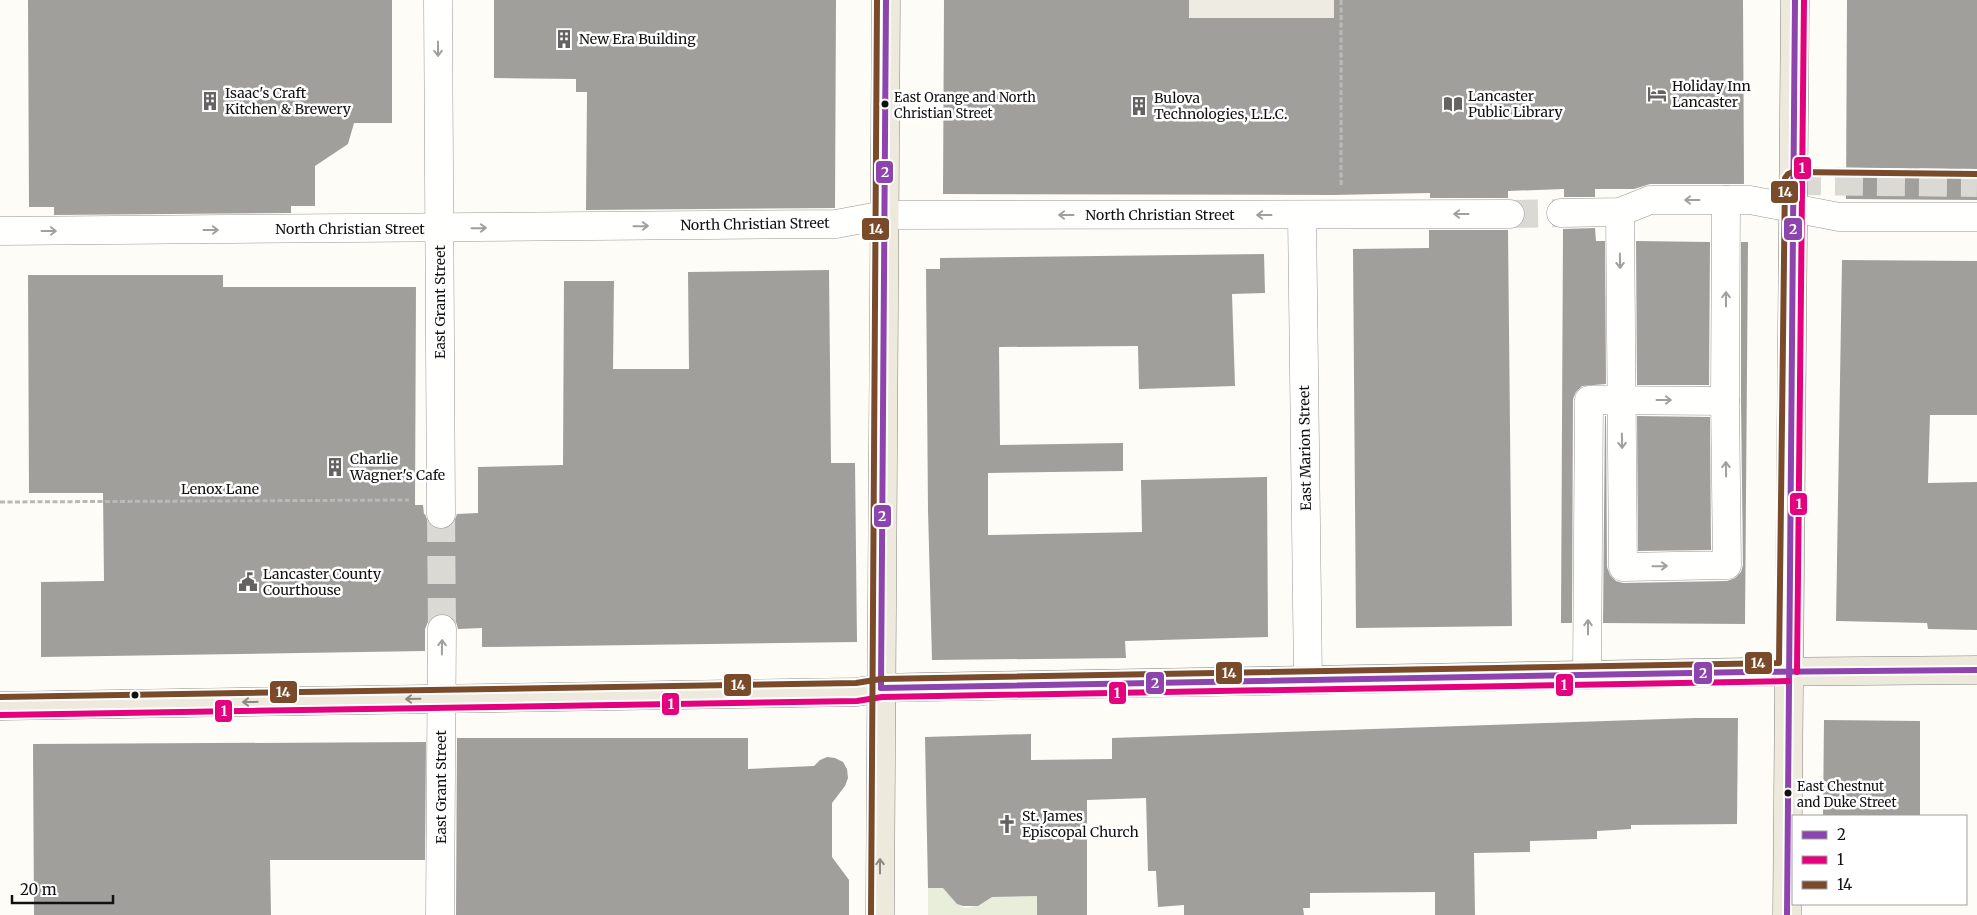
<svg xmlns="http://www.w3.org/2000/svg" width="1977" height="915" font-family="Merriweather,serif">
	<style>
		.cemetery { fill: #e9eedb }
		.plaza { fill: #edebe2 }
		.building { fill: #a19f9c }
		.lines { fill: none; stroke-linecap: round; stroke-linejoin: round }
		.minor-tunnel { stroke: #dad9d4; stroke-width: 28; stroke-dasharray: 28 14; stroke-linecap: butt }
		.minor-casing { stroke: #979795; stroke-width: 29 }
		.major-casing { stroke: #858482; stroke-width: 29 }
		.path { stroke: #b9b9b8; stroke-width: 3; stroke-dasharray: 5 2.5; stroke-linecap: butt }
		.minor { stroke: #fffffe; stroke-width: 28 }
		.major { stroke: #ede9dc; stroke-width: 28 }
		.bus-1-casing { stroke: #fff; stroke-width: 10 }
		.bus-2-casing { stroke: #fff; stroke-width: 10 }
		.bus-3-casing { stroke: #fff; stroke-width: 10 }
		.bus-1 { stroke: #8e44ad; stroke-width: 6 }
		.bus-2 { stroke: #e5007d; stroke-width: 6 }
		.bus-3 { stroke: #7a4b2a; stroke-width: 6 }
		.oneway { stroke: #a0a09f }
		.oneway2 { stroke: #8a8881 }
		.bus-dot { fill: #111; stroke: #fff; stroke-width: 2 }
		.labels { text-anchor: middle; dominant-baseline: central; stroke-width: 5; stroke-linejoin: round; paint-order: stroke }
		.bus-label { font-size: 13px; fill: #111; stroke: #fff; text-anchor: start }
		.poi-label { font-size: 14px; fill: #111; stroke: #fff; text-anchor: start }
		.street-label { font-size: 14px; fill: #111; stroke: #fff }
		.line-badge { stroke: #fff; stroke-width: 2 }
		.badge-label { font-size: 14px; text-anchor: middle; font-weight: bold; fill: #fff }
	</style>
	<rect width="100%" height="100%" fill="#fdfcf7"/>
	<path class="cemetery" d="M928,888H950C957,912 970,913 988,897L1037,896V915H928Z"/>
	<rect class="plaza" x="1189" y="0" width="145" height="18"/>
	<g class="building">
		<path d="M28,0H392V123H354L348,144L315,166V206H291V213L54,215V207H29Z"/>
		<path d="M494,0H836L835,208L586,210L587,92H576V79L494,78Z"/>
		<path d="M944,0H1189V18H1334V0H1743L1744,184H1650L1634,189H1595V197H1564V189L1508,191V198H1430V193L1332,195L943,194Z"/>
		<path d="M1847,0H1977V200L1846,199Z"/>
		<path d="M1595,228L1596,241H1605L1606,384L1582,386L1576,392L1573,399L1572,623H1561L1563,229Z"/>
		<path d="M1429,230H1508L1512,626L1356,628L1353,249L1429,248Z"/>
		<path d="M1636,241L1710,242L1709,385H1637Z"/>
		<path d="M1741,242H1748L1745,624L1603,623L1605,416H1606L1607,567L1610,575L1616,581L1623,583L1727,581L1735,578L1741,572L1743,565L1741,401Z"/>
		<path d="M1264,254L1265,293L1232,294L1235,386L1139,389L1138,346L999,347L1000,445L1123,443V471L988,473V535L1142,532L1141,480L1267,477L1268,637L1125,641L1126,658L932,660L928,510L926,269H940V258Z"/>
		<path d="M1842,260L1977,261V415H1930L1928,483L1977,482V630L1928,629L1927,623L1836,621Z"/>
		<path d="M829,270L831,463H855L857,642L482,647V628L458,629L456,622L450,616L442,613L434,616L428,622L425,629V651L41,657V582L104,581L103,493H29L28,275H223V287H416L415,505H423L424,514H425L428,522L434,528L442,530L449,527L454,522L457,514L478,513V467L563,465L564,281H614L613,369H689L688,272Z"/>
		<path d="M1637,416L1710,417L1711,550L1638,551Z"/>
		<path d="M1695,718H1738L1737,824L1631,825V829L1597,831V839L1530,841V852L1474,853L1475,915H1435V892L1310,893V908H1303L1304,915H1184V905L1158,907L1156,871H1148L1146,798L1087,800V915H1037V896L992,897L978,906H963L957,904L943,888H928L925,737L1031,734V760L1112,759V738Z"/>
		<path d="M1824,720L1920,721V816H1823Z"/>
		<path d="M457,738H748V769L814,766L820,760L827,757L835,758L843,762L847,769L848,778L845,786L832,803V857L849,880V915H456Z"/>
		<path d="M426,742L425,860H270L271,915H34L33,744Z"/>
	</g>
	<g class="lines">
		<g class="minor-tunnel">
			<path d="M1793,181L1977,183"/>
			<path d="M1510,214L1561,213"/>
			<path d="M441,514L442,629"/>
		</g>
		<g class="minor-casing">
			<g id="minor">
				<path d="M438,0L441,514"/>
				<path d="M1620,212L1623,567L1727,565L1725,401"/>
				<path d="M1561,213L1620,212L1650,200H1750L1839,217H1977"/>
				<path d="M1302,215L1308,680"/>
				<path d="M0,231L836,224L884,215L1510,214"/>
				<path d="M1587,675L1589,400L1725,401L1726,200"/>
				<path d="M440,915L442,629"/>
			</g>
		</g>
		<g class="major-casing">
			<g id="major">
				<path d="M0,706L857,692L881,688L922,687L1747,672L1977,670"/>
				<path d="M880,915L886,0"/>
				<path d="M1787,915L1795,0"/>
			</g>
		</g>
		<g class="path">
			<path d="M1341,0V185"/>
			<path d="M0,502L409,500"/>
		</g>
		<use href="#minor" class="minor"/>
		<use href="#major" class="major"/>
		<g class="bus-1-casing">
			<g id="bus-1">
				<path d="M881,688L1747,672L1977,670"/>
				<path d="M881,688L886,0"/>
				<path d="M1787,915L1795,0"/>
			</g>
		</g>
		<g class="bus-2-casing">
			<g id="bus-2">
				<path d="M1797,672L1804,0"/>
				<path d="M0,715L857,701L882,697L1788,681"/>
			</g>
		</g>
		<g class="bus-3-casing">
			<g id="bus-3">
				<path d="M0,697L856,683L881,679L1779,663L1785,178L1788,174L1793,172L1977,174"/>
				<path d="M871,915L877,0"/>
			</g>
		</g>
		<use href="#bus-1" class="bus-1"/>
		<use href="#bus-2" class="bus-2"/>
		<use href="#bus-3" class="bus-3"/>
	</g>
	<defs><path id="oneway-shaft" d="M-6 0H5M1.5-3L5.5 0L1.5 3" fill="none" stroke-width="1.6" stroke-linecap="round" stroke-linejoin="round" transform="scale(1.25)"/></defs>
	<g class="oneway">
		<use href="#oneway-shaft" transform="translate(438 49) rotate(90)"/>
		<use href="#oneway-shaft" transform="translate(1692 200) rotate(180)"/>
		<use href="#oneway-shaft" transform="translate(1461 214) rotate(180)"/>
		<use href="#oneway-shaft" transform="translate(1066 215) rotate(-180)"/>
		<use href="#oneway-shaft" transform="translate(1264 215) rotate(-180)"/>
		<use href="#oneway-shaft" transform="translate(641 226) rotate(-1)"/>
		<use href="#oneway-shaft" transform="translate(479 228) rotate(-1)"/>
		<use href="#oneway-shaft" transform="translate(211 230)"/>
		<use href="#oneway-shaft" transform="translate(49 231)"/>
		<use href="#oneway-shaft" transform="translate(1620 261) rotate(89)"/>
		<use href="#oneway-shaft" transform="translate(1726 299) rotate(-90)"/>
		<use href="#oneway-shaft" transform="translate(1664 400)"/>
		<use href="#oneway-shaft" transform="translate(1622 441) rotate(89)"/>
		<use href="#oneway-shaft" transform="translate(1726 469) rotate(-91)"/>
		<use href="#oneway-shaft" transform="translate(1660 566) rotate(-1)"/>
		<use href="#oneway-shaft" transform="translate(1588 627) rotate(-90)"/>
		<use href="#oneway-shaft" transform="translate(442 647) rotate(-89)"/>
	</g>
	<g class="oneway2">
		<use href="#oneway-shaft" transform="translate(413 699) rotate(179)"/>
		<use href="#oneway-shaft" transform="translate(250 702) rotate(179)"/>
		<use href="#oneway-shaft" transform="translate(880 866) rotate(-90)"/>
	</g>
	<defs>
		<g id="building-bare" transform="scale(1.5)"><path d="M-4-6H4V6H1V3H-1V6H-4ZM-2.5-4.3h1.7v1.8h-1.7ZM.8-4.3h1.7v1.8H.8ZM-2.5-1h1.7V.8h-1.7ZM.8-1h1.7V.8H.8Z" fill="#646362" stroke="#fff" stroke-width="2.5" paint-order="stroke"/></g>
		<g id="hotel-bare" transform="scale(1.5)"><path d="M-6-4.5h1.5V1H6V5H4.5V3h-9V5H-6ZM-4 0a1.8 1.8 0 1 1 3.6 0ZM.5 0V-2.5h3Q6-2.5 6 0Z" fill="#646362" stroke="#fff" stroke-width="2.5" paint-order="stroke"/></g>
		<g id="library-bare" transform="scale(1.5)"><path d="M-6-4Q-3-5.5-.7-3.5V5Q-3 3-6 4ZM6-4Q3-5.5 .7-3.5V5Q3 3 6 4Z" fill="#646362" stroke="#fff" stroke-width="2.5" paint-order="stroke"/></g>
		<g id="civic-bare" transform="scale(1.5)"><path d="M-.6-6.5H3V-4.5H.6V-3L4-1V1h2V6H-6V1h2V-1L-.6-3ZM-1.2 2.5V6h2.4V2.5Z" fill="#646362" stroke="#fff" stroke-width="2.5" paint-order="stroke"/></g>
		<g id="church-bare" transform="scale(1.5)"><path d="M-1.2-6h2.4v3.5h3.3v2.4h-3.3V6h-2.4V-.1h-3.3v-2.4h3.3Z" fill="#646362" stroke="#fff" stroke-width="2.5" paint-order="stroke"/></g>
	</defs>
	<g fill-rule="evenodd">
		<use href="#building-bare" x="564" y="39"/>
		<use href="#hotel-bare" x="1657" y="94"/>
		<use href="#building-bare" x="210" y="101"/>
		<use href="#library-bare" x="1453" y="104"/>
		<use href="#building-bare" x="1139" y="106"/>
		<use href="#building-bare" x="335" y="467"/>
		<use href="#civic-bare" x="248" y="582"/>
		<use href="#church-bare" x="1007" y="824"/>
	</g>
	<g class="bus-dot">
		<circle cx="885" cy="104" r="4.5"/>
		<circle cx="135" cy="695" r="4.5"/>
		<circle cx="1788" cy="793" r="4.5"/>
	</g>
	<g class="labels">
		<g class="bus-label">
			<text x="894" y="97">East Orange and North<tspan x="894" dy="16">Christian Street</tspan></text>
			<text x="1797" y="786">East Chestnut<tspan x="1797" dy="16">and Duke Street</tspan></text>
		</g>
		<g class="poi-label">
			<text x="579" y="39">New Era Building</text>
			<text x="1672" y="86">Holiday Inn<tspan x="1672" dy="16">Lancaster</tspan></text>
			<text x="225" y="93">Isaac's Craft<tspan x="225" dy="16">Kitchen &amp; Brewery</tspan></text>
			<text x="1468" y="96">Lancaster<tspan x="1468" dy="16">Public Library</tspan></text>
			<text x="1154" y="98">Bulova<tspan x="1154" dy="16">Technologies, L.L.C.</tspan></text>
			<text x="350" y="459">Charlie<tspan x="350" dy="16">Wagner's Cafe</tspan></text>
			<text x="263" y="574">Lancaster County<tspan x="263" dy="16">Courthouse</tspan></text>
			<text x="1022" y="816">St. James<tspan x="1022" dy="16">Episcopal Church</tspan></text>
		</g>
		<g class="street-label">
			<text x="1160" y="215">North Christian Street</text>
			<text transform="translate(755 224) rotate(-1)">North Christian Street</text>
			<text x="350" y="229">North Christian Street</text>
			<text transform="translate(440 302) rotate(-90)">East Grant Street</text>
			<text transform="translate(1305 448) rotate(-91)">East Marion Street</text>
			<text x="220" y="489">Lenox Lane</text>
			<text transform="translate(441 787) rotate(-90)">East Grant Street</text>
		</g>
	</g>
	<g class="line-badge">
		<rect x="1793" y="156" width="19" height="24" rx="5" fill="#e5007d"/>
		<rect x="875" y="160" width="19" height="24" rx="5" fill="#8e44ad"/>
		<rect x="1770" y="180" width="29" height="24" rx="5" fill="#7a4b2a"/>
		<rect x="861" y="217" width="29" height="24" rx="5" fill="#7a4b2a"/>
		<rect x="1783" y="217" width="20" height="24" rx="5" fill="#8e44ad"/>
		<rect x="1789" y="492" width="19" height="24" rx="5" fill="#e5007d"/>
		<rect x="873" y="504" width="19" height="24" rx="5" fill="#8e44ad"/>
		<rect x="1744" y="651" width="29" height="24" rx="5" fill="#7a4b2a"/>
		<rect x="1215" y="661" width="28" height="24" rx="5" fill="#7a4b2a"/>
		<rect x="1693" y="661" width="20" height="24" rx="5" fill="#8e44ad"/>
		<rect x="1145" y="671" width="20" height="24" rx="5" fill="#8e44ad"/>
		<rect x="723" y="673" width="29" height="24" rx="5" fill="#7a4b2a"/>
		<rect x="1555" y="673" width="19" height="24" rx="5" fill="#e5007d"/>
		<rect x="269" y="680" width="29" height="24" rx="5" fill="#7a4b2a"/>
		<rect x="1108" y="681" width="19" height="24" rx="5" fill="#e5007d"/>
		<rect x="661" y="692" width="19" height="24" rx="5" fill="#e5007d"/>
		<rect x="214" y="699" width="19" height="24" rx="5" fill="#e5007d"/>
	</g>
	<g class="badge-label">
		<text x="1802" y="173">1</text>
		<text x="885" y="177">2</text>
		<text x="1785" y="197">14</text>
		<text x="876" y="234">14</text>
		<text x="1793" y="234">2</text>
		<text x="1799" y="509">1</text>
		<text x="882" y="521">2</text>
		<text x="1758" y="668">14</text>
		<text x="1229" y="678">14</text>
		<text x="1703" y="678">2</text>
		<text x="1155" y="688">2</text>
		<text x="738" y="690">14</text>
		<text x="1564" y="690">1</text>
		<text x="283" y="697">14</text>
		<text x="1117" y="698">1</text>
		<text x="671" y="709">1</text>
		<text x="224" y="716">1</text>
	</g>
	<rect x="1792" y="815" width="175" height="90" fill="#ffffff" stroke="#a0a0a0"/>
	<rect x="1802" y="831" width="25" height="8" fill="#8e44ad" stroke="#a0a0a0"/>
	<text x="1837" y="840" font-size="15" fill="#111111">2</text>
	<rect x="1802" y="856" width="25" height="8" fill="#e5007d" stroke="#a0a0a0"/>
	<text x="1837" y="865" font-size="15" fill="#111111">1</text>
	<rect x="1802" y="881" width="25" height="8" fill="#7a4b2a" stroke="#a0a0a0"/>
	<text x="1837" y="890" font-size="15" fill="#111111">14</text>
	<path d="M12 895v8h101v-8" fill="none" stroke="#111111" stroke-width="2.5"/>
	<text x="20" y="895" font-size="15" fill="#111111" stroke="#ffffff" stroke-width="4" paint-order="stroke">20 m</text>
</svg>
